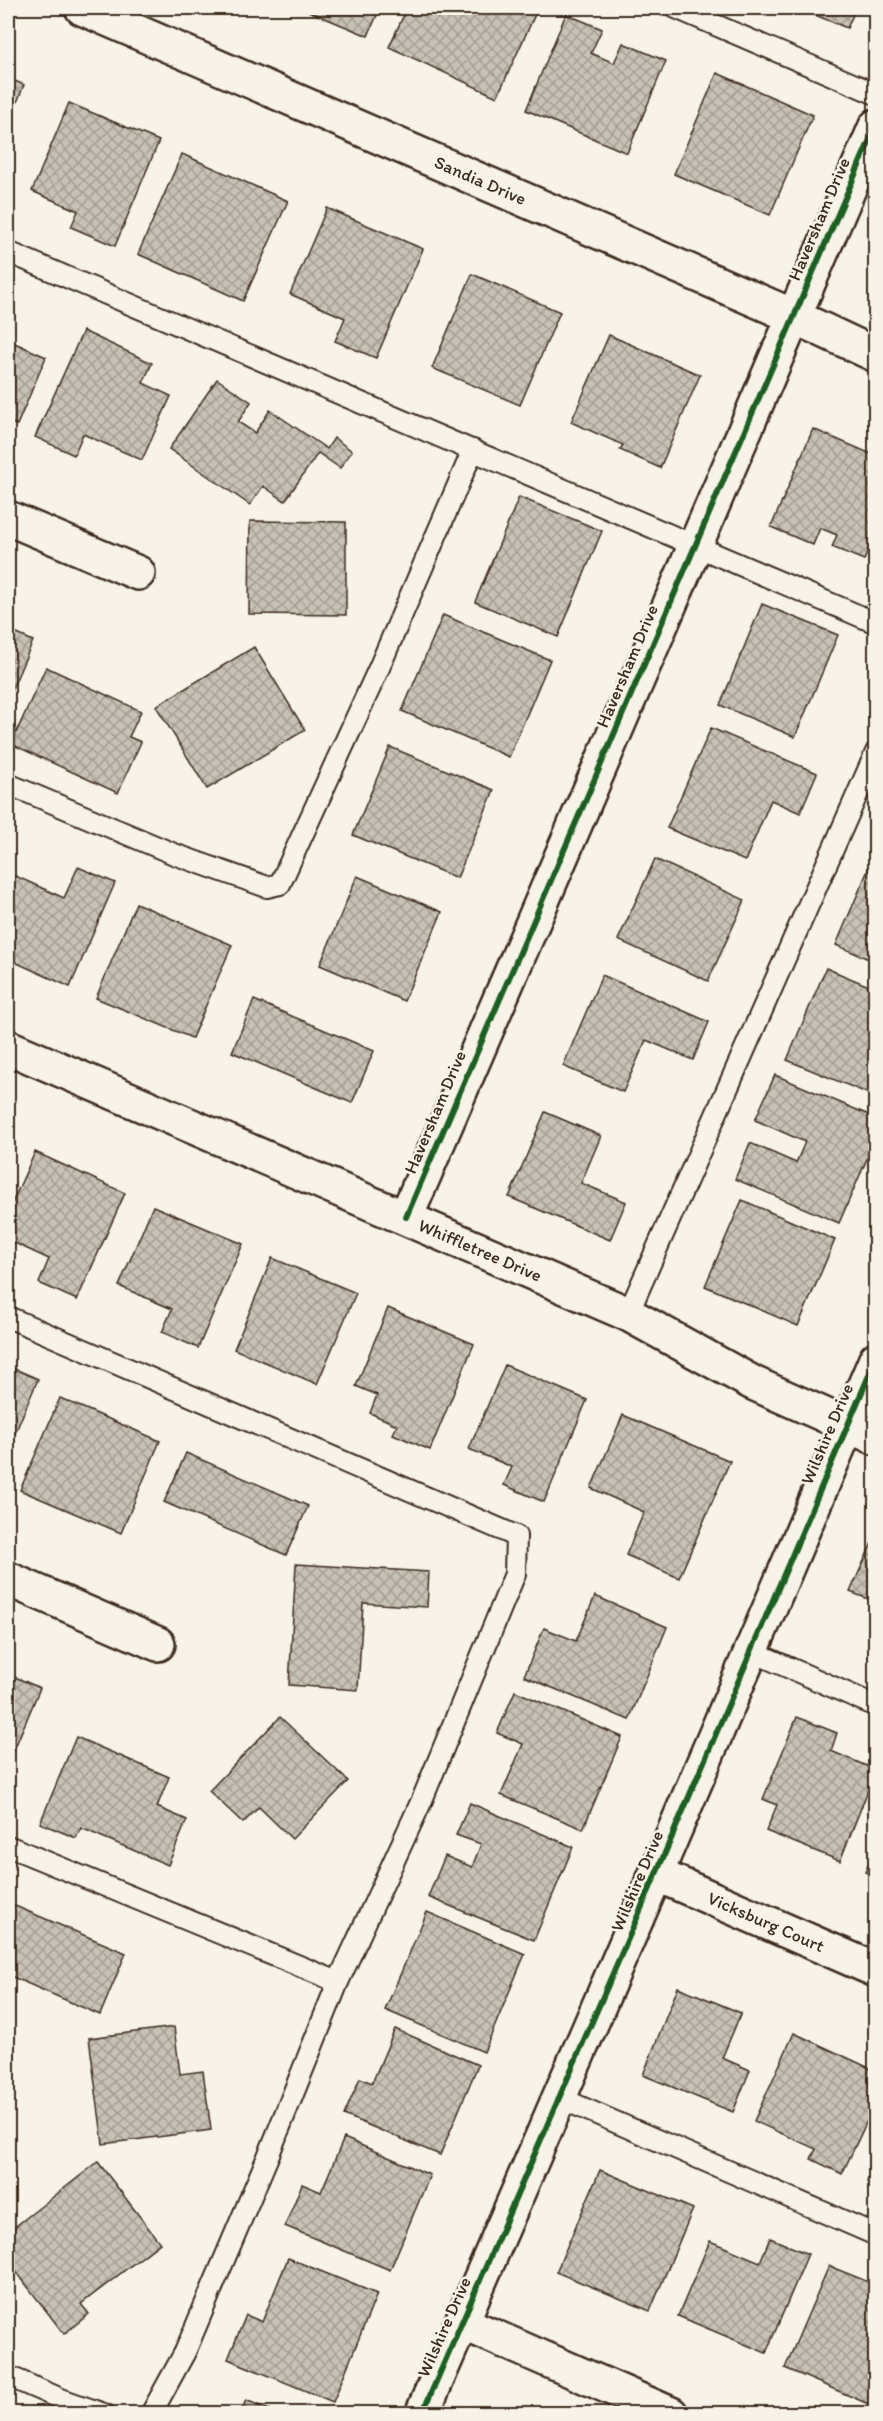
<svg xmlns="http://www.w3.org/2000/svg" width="883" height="2421" font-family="Itim,sans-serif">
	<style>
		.building { fill: url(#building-cross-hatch); stroke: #3b2a1e; stroke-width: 1.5 }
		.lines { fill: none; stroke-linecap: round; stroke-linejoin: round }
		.lane-casing { stroke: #3b2a1e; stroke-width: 24 }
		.street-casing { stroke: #3b2a1e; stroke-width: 38 }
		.lane { stroke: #f7f3e8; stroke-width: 20 }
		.street { stroke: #f7f3e8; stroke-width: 33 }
		.cycleway-casing { stroke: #f7f3e8; stroke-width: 10 }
		.cycleway { stroke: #1b5e20; stroke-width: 6 }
		.labels { text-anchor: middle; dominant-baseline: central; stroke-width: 5; stroke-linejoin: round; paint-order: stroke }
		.street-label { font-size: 18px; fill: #3b2a1e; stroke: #f7f3e8 }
	</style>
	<defs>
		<pattern id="building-cross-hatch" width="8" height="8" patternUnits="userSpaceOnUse" patternTransform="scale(1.5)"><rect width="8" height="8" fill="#c8c1b6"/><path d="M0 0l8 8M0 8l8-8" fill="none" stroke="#a49d93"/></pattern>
	</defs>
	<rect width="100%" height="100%" fill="#f7f3e8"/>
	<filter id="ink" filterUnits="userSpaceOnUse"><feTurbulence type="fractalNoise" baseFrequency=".0167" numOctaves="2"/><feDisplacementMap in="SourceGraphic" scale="12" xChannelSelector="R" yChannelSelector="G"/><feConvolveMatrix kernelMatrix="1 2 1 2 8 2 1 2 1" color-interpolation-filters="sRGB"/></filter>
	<g filter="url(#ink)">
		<g class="building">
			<path d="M301,8H380L368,36Z"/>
			<path d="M407,8H538L497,97L389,47Z"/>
			<path d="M798,8H856L847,28Z"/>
			<path d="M566,14L602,29L591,53L614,63L623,43L666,61L627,153L526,110Z"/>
			<path d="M717,73L813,115L770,215L674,174Z"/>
			<path d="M8,78L24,85L8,125Z"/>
			<path d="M69,103L159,141L115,246L71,227L78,211L32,191Z"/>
			<path d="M182,154L288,201L243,301L138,254Z"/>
			<path d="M327,208L423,249L376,358L335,341L345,318L290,294Z"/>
			<path d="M472,274L560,312L520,405L432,368Z"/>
			<path d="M83,331L152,363L143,383L171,396L142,460L83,434L74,455L35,437Z"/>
			<path d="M609,335L700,375L660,468L620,450L623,445L571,422Z"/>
			<path d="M8,340L46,357L17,425L8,422Z"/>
			<path d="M217,379L251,402L238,422L255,433L270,410L327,449L334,438L352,451L340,468L318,453L285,501L263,486L250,505L169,449Z"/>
			<path d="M813,429L876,456V534L864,560L832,547L837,535L820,528L813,545L771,527Z"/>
			<path d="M519,497L602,531L558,637L475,602Z"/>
			<path d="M250,521L346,522V615L249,614Z"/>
			<path d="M762,604L838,635L795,737L720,705Z"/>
			<path d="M443,615L550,660L509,757L402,711Z"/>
			<path d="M8,630L33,641L8,698Z"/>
			<path d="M254,647L305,730L207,789L156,706Z"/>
			<path d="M46,667L141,711L129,737L141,742L118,793L11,744Z"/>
			<path d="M711,728L817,773L800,813L771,800L745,861L667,828Z"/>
			<path d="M390,747L494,790L457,878L353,835Z"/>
			<path d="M876,851V962L836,945Z"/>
			<path d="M655,859L745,900L708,981L618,940Z"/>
			<path d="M78,867L115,883L70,987L8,959V877L9,873L64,898Z"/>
			<path d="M357,876L442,912L404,1001L320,965Z"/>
			<path d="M136,903L232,945L192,1038L96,998Z"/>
			<path d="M826,968L876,989V1097L787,1060Z"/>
			<path d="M602,975L709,1022L693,1060L646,1040L623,1092L563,1066Z"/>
			<path d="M254,1000L374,1051L352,1103L232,1052Z"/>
			<path d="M775,1075L876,1118V1138L839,1223L735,1179L750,1143L796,1163L805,1142L755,1120Z"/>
			<path d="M545,1112L601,1136L581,1183L626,1202L610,1240L509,1197Z"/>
			<path d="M35,1152L125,1193L77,1300L39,1283L49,1259L8,1240V1212Z"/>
			<path d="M742,1200L835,1240L798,1326L705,1286Z"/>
			<path d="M153,1206L243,1244L198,1348L162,1332L172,1309L119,1286Z"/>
			<path d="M272,1258L356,1293L317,1384L234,1349Z"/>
			<path d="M388,1308L474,1344L430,1450L393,1434L397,1425L370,1413L377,1395L356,1386Z"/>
			<path d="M505,1365L587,1400L544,1502L504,1485L512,1467L469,1449Z"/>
			<path d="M8,1366L38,1379L8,1450Z"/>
			<path d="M60,1398L160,1441L121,1533L20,1490Z"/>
			<path d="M623,1415L730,1461L679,1578L626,1555L644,1512L591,1488Z"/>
			<path d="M186,1453L308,1506L286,1555L164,1502Z"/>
			<path d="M876,1534V1602L850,1592Z"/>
			<path d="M296,1564L429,1572L427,1607L363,1603L358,1690L289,1685Z"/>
			<path d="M595,1596L667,1627L629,1720L524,1676L544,1628L576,1641Z"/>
			<path d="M8,1674L40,1688L8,1764Z"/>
			<path d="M515,1691L622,1737L583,1829L501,1795L523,1744L497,1733Z"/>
			<path d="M280,1717L348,1781L292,1839L259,1807L243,1823L209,1791Z"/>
			<path d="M797,1717L837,1733L831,1751L876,1770L840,1861L766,1831L777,1805L763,1799Z"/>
			<path d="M76,1737L169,1777L157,1807L187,1820L168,1865L81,1828L76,1838L40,1823Z"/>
			<path d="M470,1803L573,1847L534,1940L428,1897L445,1856L472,1867L481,1844L456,1835Z"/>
			<path d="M876,1848V1876L865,1872Z"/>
			<path d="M8,1903L126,1953L100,2015L8,1975Z"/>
			<path d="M427,1912L525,1954L484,2052L385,2010Z"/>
			<path d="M678,1987L741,2013L722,2058L750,2070L733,2112L643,2075Z"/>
			<path d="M174,2027L180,2074L203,2071L211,2130L103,2144L89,2038Z"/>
			<path d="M395,2029L478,2065L440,2155L344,2115L360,2078L372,2083Z"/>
			<path d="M794,2033L876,2071V2102L842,2174L811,2159L816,2149L754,2121Z"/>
			<path d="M344,2138L430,2175L390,2270L285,2226L302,2184L321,2192Z"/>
			<path d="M98,2162L160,2243L81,2304L89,2314L64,2334L8,2261V2232Z"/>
			<path d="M876,2162V2185L867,2182Z"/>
			<path d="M600,2170L693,2209L650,2311L556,2272Z"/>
			<path d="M770,2238L808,2254L766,2353L678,2316L710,2241L760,2262Z"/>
			<path d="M288,2258L377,2294L333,2402L228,2359L246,2315L262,2322Z"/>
			<path d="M829,2266L876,2285V2401L873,2406L785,2368Z"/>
			<path d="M246,2400L279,2414H240Z"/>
		</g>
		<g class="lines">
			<g class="lane-casing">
				<g id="lane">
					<path d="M676,8L876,94"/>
					<path d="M8,252L876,623"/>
					<path d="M8,784L174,854L267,887L280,884L379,668L473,450"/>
					<path d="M628,1314L876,752"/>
					<path d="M8,1317L516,1536L515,1574L422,1800L338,1982"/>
					<path d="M751,1651L876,1706"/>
					<path d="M8,1846L338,1982L269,2154L185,2352L151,2414"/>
					<path d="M560,2098L876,2235"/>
					<path d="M8,2376L61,2399L104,2414"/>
				</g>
			</g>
			<g class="street-casing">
				<g id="street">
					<path id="s1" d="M82,8L793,316L876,355"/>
					<path d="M8,518L138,573"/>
					<path id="s2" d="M8,1047L628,1314L753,1383L876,1438"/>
					<path d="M406,1217L876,126"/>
					<path d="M8,1579L158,1644"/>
					<path id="s3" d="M656,1874L876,1970"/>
					<path d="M463,2323L671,2414"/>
					<path d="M422,2414L656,1874L876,1359"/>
				</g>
			</g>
			<use href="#lane" class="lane"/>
			<use href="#street" class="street"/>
			<g class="cycleway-casing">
				<g id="cycleway">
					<path d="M406,1217L876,126"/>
					<path d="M422,2414L656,1874L876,1359"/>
				</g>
			</g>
			<use href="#cycleway" class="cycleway"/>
		</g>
	</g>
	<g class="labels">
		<g class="street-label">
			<text stroke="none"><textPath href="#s1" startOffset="434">Sandia Drive</textPath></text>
			<text transform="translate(819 219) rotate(-67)">Haversham Drive</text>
			<text transform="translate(627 666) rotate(-67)">Haversham Drive</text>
			<text transform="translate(435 1112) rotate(-67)">Haversham Drive</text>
			<text stroke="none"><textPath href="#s2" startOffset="514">Whiffletree Drive</textPath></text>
			<text transform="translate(827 1434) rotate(-67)">Wilshire Drive</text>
			<text transform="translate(637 1881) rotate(-67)">Wilshire Drive</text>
			<text stroke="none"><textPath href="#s3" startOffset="120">Vicksburg Court</textPath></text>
			<text transform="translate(444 2327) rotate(-66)">Wilshire Drive</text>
		</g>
	</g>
	<rect width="883" height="2421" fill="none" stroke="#f7f3e8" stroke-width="30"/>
	<rect x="15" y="15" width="853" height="2391" fill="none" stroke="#3b2a1e" stroke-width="2" filter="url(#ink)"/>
</svg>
